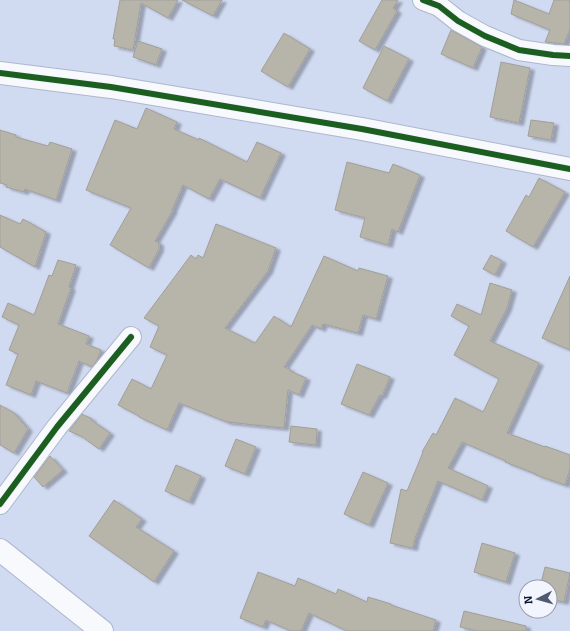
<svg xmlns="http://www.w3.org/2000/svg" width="570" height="631" font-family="Bitter,serif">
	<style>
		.building { fill: #b7b4aa; stroke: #a19f9a; filter: url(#shadow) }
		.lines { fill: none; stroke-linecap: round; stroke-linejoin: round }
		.minor-casing { stroke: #adb7ce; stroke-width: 22 }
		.tertiary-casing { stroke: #adb7ce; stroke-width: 24 }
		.primary-casing { stroke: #adb7ce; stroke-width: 24 }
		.minor { stroke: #f8f9fd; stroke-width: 20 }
		.tertiary { stroke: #f8f9fd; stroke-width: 22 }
		.primary { stroke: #f8f9fd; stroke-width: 22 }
		.cycleway-casing { stroke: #f2f5fd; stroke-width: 8 }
		.cycleway { stroke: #1b5e20; stroke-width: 6 }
	</style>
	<defs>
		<filter id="shadow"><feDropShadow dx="4.5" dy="2.5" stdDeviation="1" flood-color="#0004"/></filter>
	</defs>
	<rect width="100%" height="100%" fill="#d0daf1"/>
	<g class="building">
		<path d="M120,0H178L168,18L141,3L133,50L114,46L115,39H113Z"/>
		<path d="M182,0H222L213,16Z"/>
		<path d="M382,0H398L393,8L397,11L375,50L359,41Z"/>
		<path d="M514,0L549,14L554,0H570V29L564,44L545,42L550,30L511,14Z"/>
		<path d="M451,30L482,47L473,68L441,54Z"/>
		<path d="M284,33L310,49L288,87L261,71Z"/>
		<path d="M138,41L162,49L156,65L133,57Z"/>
		<path d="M384,46L409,59L387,101L363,88Z"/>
		<path d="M501,62L530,68L519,123L490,117Z"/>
		<path d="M146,108L177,122L174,129L199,140V138L247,162L257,142L281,153L260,198L220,179L209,199L183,185L172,210H173L155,241L159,243V249L149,268L110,245L131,208L86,190L115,120L137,129Z"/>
		<path d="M531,120L554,123L551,140L528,136Z"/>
		<path d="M0,130L16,135V137L48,146L50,142L72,149L56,200L25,189L24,192L6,187L7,185L0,183Z"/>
		<path d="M347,162L389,173L393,164L420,175L398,232L392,229L388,245L360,237L365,218L335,210Z"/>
		<path d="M539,178L565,192L533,247L506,231L526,195L529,197Z"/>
		<path d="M0,215L20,224L23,219L46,232L35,267L0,247Z"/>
		<path d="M216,224L276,248L268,271L225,328L255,343L274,316L291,327L324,256L358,271L359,268L388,276L376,319L363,315L358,333L323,324L321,329L312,325L284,367L290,369V371L306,378L299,395L288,390L284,428L227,422L179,403L167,430L139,417V416L118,405L132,379L151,389L167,355L150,347L159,326L144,318L191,255L196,259L198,255L203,258Z"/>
		<path d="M491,255L502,261L495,275L483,269Z"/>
		<path d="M58,260L76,265L69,287L71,288L58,324L89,336L86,344L101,350L96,362L92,367L79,361L67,393L36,381L31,395L6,385L18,354L9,350L19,325L2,317L8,303L34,315L49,275L52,276Z"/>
		<path d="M570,276V350L542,338Z"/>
		<path d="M490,283L512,290L507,308L490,341L539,363L507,433L545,447V446L570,455V469L565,485L536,475V474L505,462L506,461L462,442L448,468L488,486L482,500L438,481L415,538L413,548L390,543L401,489L407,491L423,452H422L433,433L436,435L455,398L483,412L499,379L454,355L469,326L451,316L457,304L481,315Z"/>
		<path d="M357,364L390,377L382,396L380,395L369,415L341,404Z"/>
		<path d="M0,405L14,413L28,429L14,453L0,445Z"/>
		<path d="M82,414L92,419L91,420L110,433L99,449L81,436L69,431Z"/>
		<path d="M291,426L317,429L316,445L289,442Z"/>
		<path d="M236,439L256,447L245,474L225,466Z"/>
		<path d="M50,456L63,470L43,487L34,477Z"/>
		<path d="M176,465L201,476L189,502L165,491Z"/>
		<path d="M363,472L388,483L369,525L344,514Z"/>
		<path d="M114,500L142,519L136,527L174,551L154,582L89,536Z"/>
		<path d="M482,543L515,553L506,582L474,572Z"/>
		<path d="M545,567L570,573L564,602L550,599V587H540Z"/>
		<path d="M258,572L295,586L298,578L336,594L338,589L367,602L368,597L391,604V605L436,620L433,631H347L309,613L301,631H291L266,620L263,627L240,618Z"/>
		<path d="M464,611L526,626V631H477L460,627Z"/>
	</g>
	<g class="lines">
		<g class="minor-casing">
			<g id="minor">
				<path d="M423,0L439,6L458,21L485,36L519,50L553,55L570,56"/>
				<path d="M0,504L57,427L131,337"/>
			</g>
		</g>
		<g class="tertiary-casing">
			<path id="tertiary" d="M0,73L111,87L362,129L570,169"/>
		</g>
		<g class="primary-casing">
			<path id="primary" d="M0,550L102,631"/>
		</g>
		<use href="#minor" class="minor"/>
		<use href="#tertiary" class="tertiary"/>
		<use href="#primary" class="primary"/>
		<g class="cycleway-casing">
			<g id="cycleway">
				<path d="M423,0L439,6L458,21L485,36L519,50L553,55L570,56"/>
				<path d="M0,73L111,87L362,129L570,169"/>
				<path d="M0,504L57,427L131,337"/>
			</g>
		</g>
		<use href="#cycleway" class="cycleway"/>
	</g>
	<g transform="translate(538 599) rotate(264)"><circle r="19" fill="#f2f5fd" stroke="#959ba9"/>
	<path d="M0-3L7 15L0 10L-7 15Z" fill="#4f5971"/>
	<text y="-6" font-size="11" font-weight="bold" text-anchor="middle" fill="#0a132c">N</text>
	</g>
</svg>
